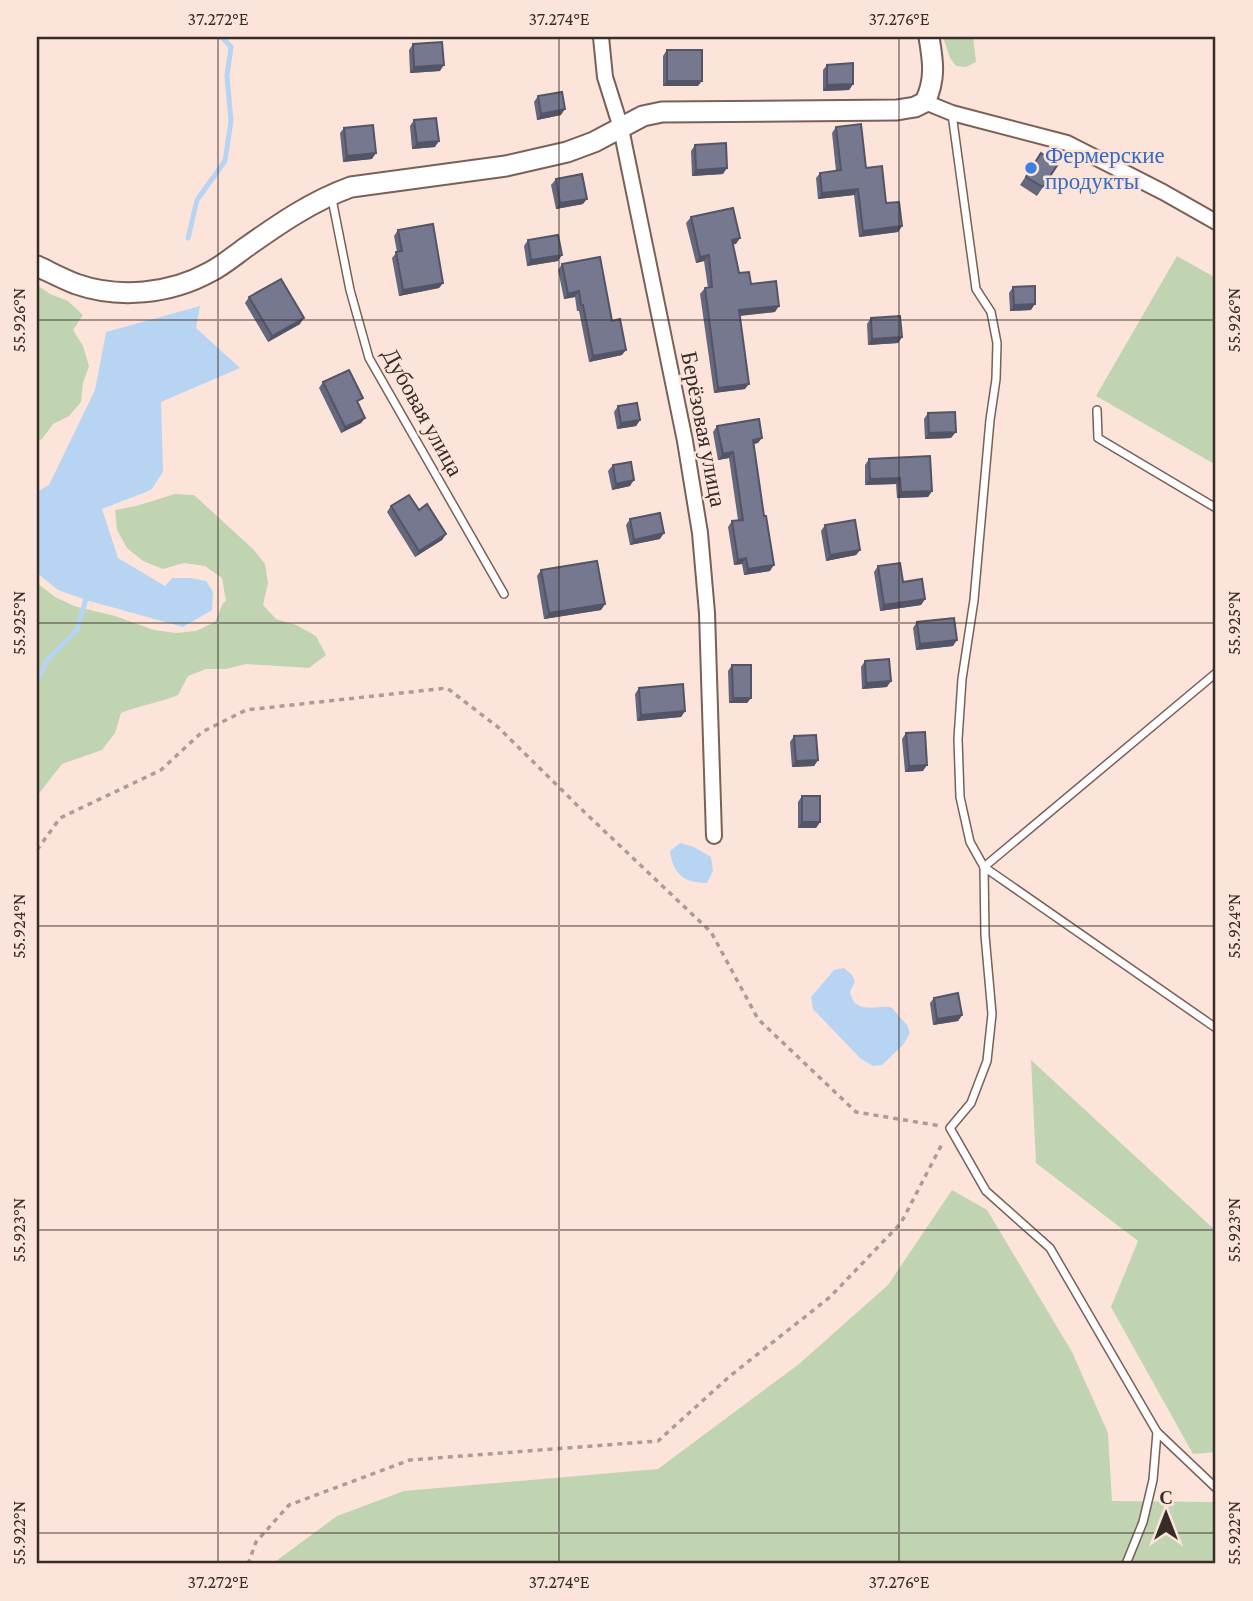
<svg xmlns="http://www.w3.org/2000/svg" width="1253" height="1601" font-family="'Crimson Pro',serif">
	<style>
		.green { fill: #c0d4b1 }
		.water { fill: #b7d5f3 }
		.lines { fill: none; stroke-linecap: round; stroke-linejoin: round }
		.stream { stroke: #b7d5f3; stroke-width: 5 }
		.lane-casing { stroke: #7a6057; stroke-width: 10 }
		.street-casing { stroke: #7a6057; stroke-width: 18 }
		.secondary-casing { stroke: #7a6057; stroke-width: 23 }
		.path { stroke: #af9b94; stroke-width: 3.5; stroke-dasharray: 5 5; stroke-linecap: butt }
		.lane { stroke: #fff; stroke-width: 7 }
		.street { stroke: #fff; stroke-width: 14 }
		.secondary { stroke: #fff; stroke-width: 19 }
		.wall { fill: #65677c }
		.shaded-wall { fill: #535465 }
		.building { fill: #767890; stroke: #535465; stroke-width: 2 }
		.ticks { fill: none; stroke: #382c28; stroke-width: 2; stroke-opacity: 0.45 }
		.shop-dot { fill: #3f7fe0; stroke: #fce4db; stroke-width: 2.5 }
		.labels { text-anchor: middle; dominant-baseline: central; stroke-width: 5; stroke-linejoin: round; paint-order: stroke }
		.shop-label { font-size: 23px; fill: #366cbe; stroke: #fce4db; text-anchor: start }
		.street-label { font-size: 23px; fill: #382c28; stroke: #fce4db }
		.neatline { fill: none; stroke: #382c28; stroke-width: 2.5 }
		.ticks-label { font-size: 18px; text-anchor: middle; fill: #382c28 }
	</style>
	<rect width="100%" height="100%" fill="#fce4db"/>
	<g class="green">
		<path d="M943,37H973L976,62L966,67L956,66L950,58Z"/>
		<path d="M1177,256L1216,278V465L1096,396Z"/>
		<path d="M37,285L50,294L68,301L83,315L73,330L83,346L89,366L83,383L81,402L69,416L53,424L42,439L37,441Z"/>
		<path d="M175,494L194,495L253,549L265,564L268,583L263,605L276,619L296,625L316,636L326,655L309,668L246,664L226,669H206L188,676L178,695C159,703 140,705 121,713L115,733L102,750L62,764L37,796V583L55,597L74,606L115,616L154,630L176,633L196,631L215,622L223,603L226,601L222,578L205,566L184,563L163,569L143,561L127,548L117,530L115,510L136,506Z"/>
		<path d="M1031,1060L1216,1231V1452L1193,1454L1111,1307L1138,1241L1036,1163Z"/>
		<path d="M952,1190L987,1210L1072,1352L1108,1433L1112,1501L1216,1502V1564H272L337,1516L404,1491L658,1469L799,1364L888,1285Z"/>
	</g>
	<g class="water">
		<path d="M200,306L196,328L240,368L161,402L163,472L151,490L102,509L118,558L165,586L172,578H191L206,581L213,592L212,610L183,627L86,600L58,590L37,573V492L49,485L95,390L106,332Z"/>
		<path d="M680,843L694,847L711,857L713,871L707,883C684,883 673,874 670,851Z"/>
		<path d="M844,968L852,975L855,981L850,992C851,995 852,1000 855,1003C863,1011 880,1006 891,1007L907,1025L910,1033L903,1045L882,1065L873,1066L861,1059L813,1009L811,997L834,970Z"/>
	</g>
	<g class="lines">
		<g class="stream">
			<path d="M188,238L197,200L225,161L231,121L227,76L231,47L222,37"/>
			<path d="M37,681L47,660L77,630L87,595"/>
		</g>
		<g class="lane-casing">
			<g id="lane">
				<path d="M952,114L976,289L991,312L997,343L996,379L990,420L974,600L962,679L958,739L960,797L970,842L984,867L1216,1028"/>
				<path d="M332,199L350,290L369,358L504,594"/>
				<path d="M1097,410L1098,438L1216,508"/>
				<path d="M984,867L985,935L992,1014L987,1061L971,1103L950,1128L986,1191L1050,1248L1157,1432L1216,1488"/>
				<path d="M984,867L1216,673"/>
				<path d="M1126,1564L1143,1522L1153,1480L1157,1432"/>
			</g>
		</g>
		<g class="street-casing">
			<g id="street">
				<path d="M601,37L605,77L621,128L625,148L685,441L700,533L707,613L714,836"/>
				<path d="M925,102L952,113L1067,143L1163,192L1216,222"/>
			</g>
		</g>
		<g class="secondary-casing">
			<path id="secondary" d="M37,266C50,272 63,279 76,284C119,299 170,294 210,272C222,266 234,256 245,248C279,224 312,201 351,187L506,166L567,152L594,142L643,116L662,112L897,110L915,107L925,102C936,79 933,61 929,37"/>
		</g>
		<g class="path">
			<path d="M37,850L60,818L161,770L202,732L246,710L447,688L499,728L578,806L711,932L758,1019L856,1112L941,1126"/>
			<path d="M248,1564L256,1542L289,1505L410,1460L658,1441L730,1376L830,1297L901,1223L943,1142"/>
		</g>
		<use href="#lane" class="lane"/>
		<use href="#street" class="street"/>
		<use href="#secondary" class="secondary"/>
	</g>
	<g class="wall">
		<path d="M413,44L440,71L410,73L409,50Z"/>
		<path d="M667,50L698,86H663V56Z"/>
		<path d="M827,65L853,84L849,90L823,91V70Z"/>
		<path d="M538,96L561,115L537,120L534,102Z"/>
		<path d="M414,120L435,147L412,149L410,126Z"/>
		<path d="M836,127L866,168L886,203L902,226L898,232L859,237L854,195L818,199L816,178L820,173L836,171L832,133Z"/>
		<path d="M344,128L372,159L343,162L340,133Z"/>
		<path d="M695,145L723,174L692,176L691,151Z"/>
		<path d="M1041,153L1043,187L1037,196L1020,185Z"/>
		<path d="M556,179L583,204L556,209L551,185Z"/>
		<path d="M691,217L736,244H733L739,273L751,284L775,312L740,316L745,389L714,393L700,294L705,288H708L704,261L696,263L686,223Z"/>
		<path d="M398,230L443,283L439,288L399,296L392,258L397,252L394,236Z"/>
		<path d="M528,240L558,261L527,266L524,246Z"/>
		<path d="M562,264L612,321L622,355L589,362L579,311H577L575,297L564,299L558,270Z"/>
		<path d="M1013,287L1031,310L1010,311L1009,293Z"/>
		<path d="M249,297L300,324L268,342L245,303Z"/>
		<path d="M871,318L902,337L898,343L868,345L867,324Z"/>
		<path d="M323,382L358,404L365,418L361,423L341,433L319,388Z"/>
		<path d="M618,406L640,420L636,426L617,429L614,412Z"/>
		<path d="M928,413L951,438L925,439L924,419Z"/>
		<path d="M717,426L758,443L753,444L770,571L744,575L742,564L734,565L728,527L732,521L738,520L729,458L718,460L713,432Z"/>
		<path d="M869,459L932,491L928,497L897,498L896,484L865,485V465Z"/>
		<path d="M613,465L630,486L612,490L608,471Z"/>
		<path d="M391,506L419,510L446,534L442,540L415,557L387,512Z"/>
		<path d="M630,519L660,539L630,545L626,525Z"/>
		<path d="M825,525L860,550L856,555L826,561L821,531Z"/>
		<path d="M878,566L903,582L925,599L921,605L880,611L874,572Z"/>
		<path d="M541,570L605,604L601,610L544,619L537,576Z"/>
		<path d="M917,622L953,646L916,650L913,628Z"/>
		<path d="M865,661L887,687L862,689L861,667Z"/>
		<path d="M732,665L751,698L747,703H729L728,671Z"/>
		<path d="M639,688L685,711L681,717L637,721L635,694Z"/>
		<path d="M906,733L923,771L905,772L902,739Z"/>
		<path d="M794,736L818,760L814,766L792,767L790,742Z"/>
		<path d="M802,796L820,822L816,828H798V802Z"/>
		<path d="M934,998L962,1015L958,1021L933,1025L930,1003Z"/>
	</g>
	<g class="shaded-wall">
		<path d="M444,65L440,71L410,73L414,67Z"/>
		<path d="M667,81H702L698,86H663Z"/>
		<path d="M853,84L849,90L823,91L827,85Z"/>
		<path d="M565,109L561,115L537,120L541,114Z"/>
		<path d="M439,141L435,147L412,149L417,143Z"/>
		<path d="M376,153L372,159L343,162L347,156Z"/>
		<path d="M727,168L723,174L692,176L696,170Z"/>
		<path d="M858,189L854,195L818,199L822,193Z"/>
		<path d="M587,199L583,204L556,209L560,203Z"/>
		<path d="M902,226L898,232L859,237L863,231Z"/>
		<path d="M740,238L736,244L728,245L732,240Z"/>
		<path d="M562,255L558,261L527,266L531,260Z"/>
		<path d="M709,255L704,261L696,263L700,257Z"/>
		<path d="M443,283L439,288L399,296L403,290Z"/>
		<path d="M579,291L575,297L564,299L568,294Z"/>
		<path d="M1035,304L1031,310L1010,311L1014,305Z"/>
		<path d="M779,306L775,312L735,316L739,310Z"/>
		<path d="M304,318L300,324L268,342L272,336Z"/>
		<path d="M902,337L898,343L868,345L872,339Z"/>
		<path d="M626,350L622,355L589,362L593,356Z"/>
		<path d="M749,384L745,389L714,393L718,388Z"/>
		<path d="M365,418L361,423L341,433L345,427Z"/>
		<path d="M640,420L636,426L617,429L621,423Z"/>
		<path d="M956,432L951,438L925,439L929,433Z"/>
		<path d="M762,438L758,443L749,445L753,440Z"/>
		<path d="M733,452L729,458L718,460L723,454Z"/>
		<path d="M900,478L896,484L865,485L870,479Z"/>
		<path d="M634,480L630,486L612,490L616,484Z"/>
		<path d="M932,491L928,497L897,498L901,492Z"/>
		<path d="M664,533L660,539L630,545L634,540Z"/>
		<path d="M446,534L442,540L415,557L419,551Z"/>
		<path d="M860,550L856,555L826,561L830,555Z"/>
		<path d="M746,558L742,564L734,565L738,560Z"/>
		<path d="M774,565L770,571L744,575L748,569Z"/>
		<path d="M925,599L921,605L880,611L884,605Z"/>
		<path d="M605,604L601,610L544,619L549,613Z"/>
		<path d="M957,640L953,646L916,650L920,644Z"/>
		<path d="M891,681L887,687L862,689L866,683Z"/>
		<path d="M733,698H751L747,703H729Z"/>
		<path d="M685,711L681,717L637,721L641,715Z"/>
		<path d="M818,760L814,766L792,767L796,761Z"/>
		<path d="M927,765L923,771L905,772L909,766Z"/>
		<path d="M802,822H820L816,828H798Z"/>
		<path d="M962,1015L958,1021L933,1025L937,1019Z"/>
	</g>
	<g class="building">
		<path d="M442,42L444,65L414,67L413,44Z"/>
		<rect x="667" y="50" width="35" height="31"/>
		<path d="M853,63V84L827,85V65Z"/>
		<path d="M562,92L565,109L541,114L538,96Z"/>
		<path d="M436,118L439,141L417,143L414,120Z"/>
		<path d="M861,124L866,168L882,166L886,203L899,202L902,226L863,231L858,189L822,193L820,173L841,170L836,127Z"/>
		<path d="M373,125L376,153L347,156L344,128Z"/>
		<path d="M726,143L727,168L696,170L695,145Z"/>
		<path d="M1041,153L1058,164L1043,187L1026,177Z"/>
		<path d="M582,174L587,199L560,203L556,179Z"/>
		<path d="M733,208L740,238L732,240L739,273L749,272L751,284L776,281L779,306L739,310L749,384L718,388L705,288L712,287L709,255L700,257L691,217Z"/>
		<path d="M433,224L443,283L403,290L396,252L402,251L398,230Z"/>
		<path d="M558,235L562,255L531,260L528,240Z"/>
		<path d="M600,257L612,321L620,319L626,350L593,356L583,305H581L579,291L568,294L562,264Z"/>
		<path d="M281,279L304,318L272,336L249,297Z"/>
		<path d="M1035,286V304L1014,305L1013,287Z"/>
		<path d="M900,316L902,337L872,339L871,318Z"/>
		<path d="M349,370L363,398L357,401L365,418L345,427L323,382Z"/>
		<path d="M637,403L640,420L621,423L618,406Z"/>
		<path d="M955,412L956,432L929,433L928,413Z"/>
		<path d="M759,419L762,438L753,440L764,516H766L774,565L748,569L746,558L738,560L732,521L743,520L733,452L723,454L717,426Z"/>
		<path d="M930,456L932,491L901,492L900,478L870,479L869,459Z"/>
		<path d="M631,462L634,480L616,484L613,465Z"/>
		<path d="M409,495L419,510L427,504L446,534L419,551L391,506Z"/>
		<path d="M660,513L664,533L634,540L630,519Z"/>
		<path d="M855,520L860,550L830,555L825,525Z"/>
		<path d="M597,561L605,604L549,613L541,570Z"/>
		<path d="M900,563L903,582L922,579L925,599L884,605L878,566Z"/>
		<path d="M954,618L957,640L920,644L917,622Z"/>
		<path d="M889,659L891,681L866,683L865,661Z"/>
		<path d="M732,665H751V698H733Z"/>
		<path d="M683,684L685,711L641,715L639,688Z"/>
		<path d="M925,732L927,765L909,766L906,733Z"/>
		<path d="M816,735L818,760L796,761L794,736Z"/>
		<rect x="802" y="796" width="18" height="26"/>
		<path d="M958,993L962,1015L937,1019L934,998Z"/>
	</g>
	<path class="ticks" d="M218,37V1564M559,37V1564M899,37V1564M37,320H1216M37,623H1216M37,926H1216M37,1230H1216M37,1533H1216"/>
	<circle class="shop-dot" cx="1031" cy="168" r="7"/>
	<g class="labels">
		<g class="shop-label">
			<text x="1045" y="155">Фермерские<tspan x="1045" dy="26">продукты</tspan></text>
		</g>
		<g class="street-label">
			<text transform="translate(423 412) rotate(61)">Дубовая улица</text>
			<text transform="translate(704 429) rotate(79)">Берёзовая улица</text>
		</g>
	</g>
	<rect width="1253" height="1601" fill="none" stroke="#fce4db" stroke-width="77"/>
	<g transform="translate(1166 1514)" stroke="#fce4db" stroke-width="5" paint-order="stroke">
	<path d="M0-5L12 26L0 18L-12 26Z" fill="#382c28"/>
	<text y="-10" font-size="19" font-weight="bold" text-anchor="middle" fill="#382c28">С</text>
	</g>
	<rect x="38" y="38" width="1176" height="1524" class="neatline"/>
	<g class="ticks-label">
		<text x="218" y="25">37.272°E</text>
		<text x="559" y="25">37.274°E</text>
		<text x="899" y="25">37.276°E</text>
		<text transform="translate(19 320) rotate(-90)" y="6">55.926°N</text>
		<text transform="translate(1234 320) rotate(-90)" y="6">55.926°N</text>
		<text transform="translate(19 623) rotate(-90)" y="6">55.925°N</text>
		<text transform="translate(1234 623) rotate(-90)" y="6">55.925°N</text>
		<text transform="translate(19 926) rotate(-90)" y="6">55.924°N</text>
		<text transform="translate(1234 926) rotate(-90)" y="6">55.924°N</text>
		<text transform="translate(19 1230) rotate(-90)" y="6">55.923°N</text>
		<text transform="translate(1234 1230) rotate(-90)" y="6">55.923°N</text>
		<text transform="translate(19 1533) rotate(-90)" y="6">55.922°N</text>
		<text transform="translate(1234 1533) rotate(-90)" y="6">55.922°N</text>
		<text x="218" y="1588">37.272°E</text>
		<text x="559" y="1588">37.274°E</text>
		<text x="899" y="1588">37.276°E</text>
	</g>
</svg>
